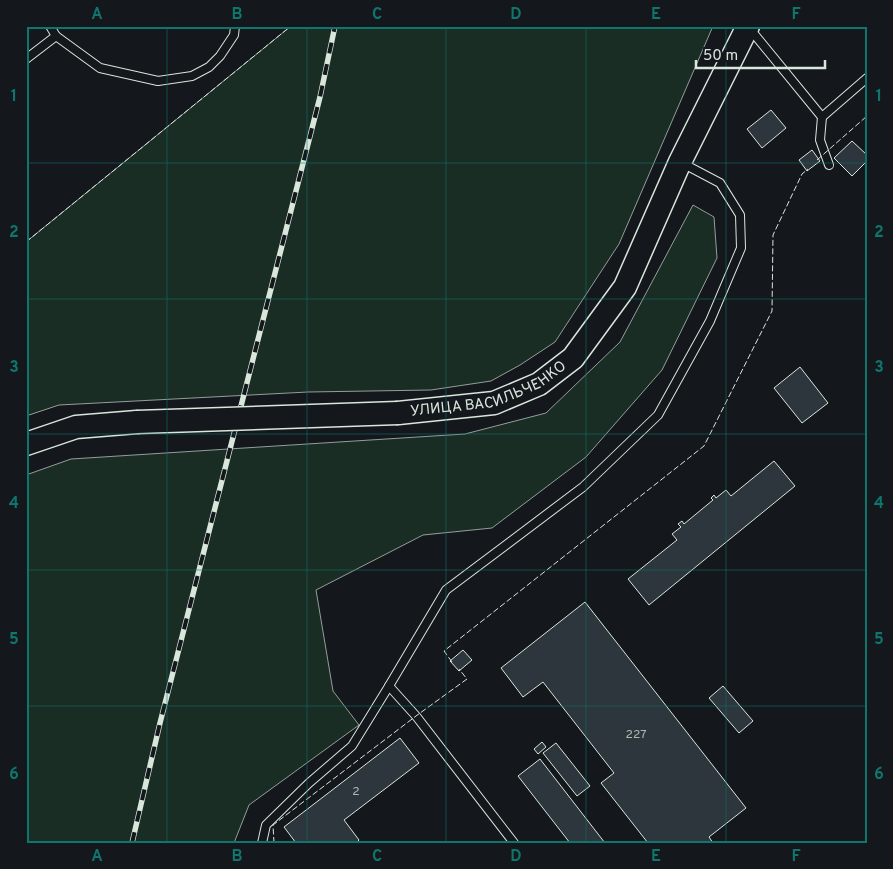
<svg xmlns="http://www.w3.org/2000/svg" width="893" height="869" font-family="Overpass,sans-serif">
	<style>
		.green { fill: #1a2d24; stroke: #939e99 }
		.building { fill: #2c363c; stroke: #d8e6dc }
		.lines { fill: none; stroke-linecap: round; stroke-linejoin: round }
		.service-casing { stroke: #d8e6dc; stroke-width: 10 }
		.secondary-casing { stroke: #d8e6dc; stroke-width: 25 }
		.service { stroke: #14181c; stroke-width: 8 }
		.secondary { stroke: #14181c; stroke-width: 22 }
		.rail-casing { stroke: #d8e6dc; stroke-width: 5.5 }
		.rail { stroke: #14181c; stroke-width: 4; stroke-dasharray: 11; stroke-linecap: butt }
		.secondary-bridge-casing { stroke: #d8e6dc; stroke-width: 25; stroke-linecap: butt }
		.secondary-bridge { stroke: #14181c; stroke-width: 22 }
		.fence { stroke: #d8e6dc; stroke-width: 1; stroke-dasharray: 6 2.5; stroke-linecap: butt }
		.grid { fill: none; stroke: #0f766e; stroke-width: 1; stroke-opacity: 0.55 }
		.labels { text-anchor: middle; dominant-baseline: central; stroke-width: 4; stroke-linejoin: round; paint-order: stroke }
		.number-label { font-size: 12px; fill: #adbab4 }
		.street-label { font-size: 15px; fill: #d8e6dc; stroke: #14181c }
		.neatline { fill: none; stroke: #0f766e; stroke-width: 2 }
		.grid-label { font-size: 16px; text-anchor: middle; font-weight: bold; fill: #0f766e }
	</style>
	<rect width="100%" height="100%" fill="#14181c"/>
	<g class="green">
		<path d="M291,26H713L619,244L555,342L520,365L491,381L431,390L308,392L59,405L26,416V242Z"/>
		<path d="M693,205L714,217L717,258L662,370L586,457L492,528L423,535L316,590L333,691L359,725L249,805L234,843H26V475L71,459L465,434L546,413L620,342Z"/>
	</g>
	<g class="building">
		<path d="M771,110L786,128L762,148L747,129Z"/>
		<path d="M852,141L867,155V161L852,176L834,158Z"/>
		<path d="M812,150L820,161L807,171L799,160Z"/>
		<path d="M800,367L828,403L802,423L774,388Z"/>
		<path d="M774,461L795,486L649,605L628,579L677,540L672,534L681,527L678,524L682,521L684,524L713,500L711,498L714,495L716,498L726,490L731,496Z"/>
		<path d="M585,602L746,808L709,837L713,843H648L601,783L614,773L543,682L523,697L501,668Z"/>
		<path d="M463,650L472,660L459,671L450,661Z"/>
		<path d="M723,686L753,721L739,733L709,698Z"/>
		<path d="M400,738L419,763L344,820L359,840L356,843H296L284,827Z"/>
		<path d="M542,742L546,747L538,754L534,749Z"/>
		<path d="M556,743L590,786L577,796L543,753Z"/>
		<path d="M540,759L605,843H570L518,776Z"/>
	</g>
	<g class="lines">
		<g class="service-casing">
			<g id="service">
				<path d="M50,26L56,36L100,68L158,81L192,76L209,67L220,56L234,35L235,26"/>
				<path d="M750,29L822,117L867,78"/>
				<path d="M26,59L56,36"/>
				<path d="M822,117L820,140L829,165"/>
				<path d="M262,843L266,825L309,783L352,746L389,686"/>
				<path d="M514,843L416,716L389,686L446,590L583,487L658,415L710,321L741,248L740,215L720,183L682,163"/>
			</g>
		</g>
		<g class="secondary-casing">
			<g id="secondary">
				<path id="s1" d="M398,413L494,403L539,384L573,358L625,287L680,162L748,26"/>
				<path d="M26,444L76,427L137,422"/>
			</g>
		</g>
		<use href="#service" class="service"/>
		<use href="#secondary" class="secondary"/>
		<g class="rail-casing">
			<path id="rail" d="M132,843L160,723L320,97L335,26"/>
		</g>
		<use href="#rail" class="rail"/>
		<g class="secondary-bridge-casing">
			<path id="secondary-bridge" d="M137,422L398,413"/>
		</g>
		<use href="#secondary-bridge" class="secondary-bridge"/>
		<g class="fence">
			<path d="M817,160L867,116"/>
			<path d="M26,242L291,26"/>
			<path d="M452,662L444,651L704,446L772,311L773,235L802,174L808,169"/>
			<path d="M274,843L273,825L416,716L467,679L459,669"/>
		</g>
	</g>
	<path class="grid" d="M167,26V843M307,26V843M446,26V843M586,26V843M726,26V843M26,163H867M26,299H867M26,434H867M26,570H867M26,706H867"/>
	<g class="labels">
		<g class="number-label">
			<text x="636" y="735">227</text>
			<text x="356" y="792">2</text>
		</g>
		<g class="street-label">
			<text stroke="none"><textPath href="#s1" startOffset="95">УЛИЦА ВАСИЛЬЧЕНКО</textPath></text>
		</g>
	</g>
	<rect width="893" height="869" fill="none" stroke="#14181c" stroke-width="55"/>
	<path d="M696 60v8h129v-8" fill="none" stroke="#d8e6dc" stroke-width="2.5"/>
	<text x="703" y="60" font-size="15" fill="#d8e6dc" stroke="#14181c" stroke-width="4" paint-order="stroke">50 m</text>
	<rect x="28" y="28" width="838" height="814" class="neatline"/>
	<g class="grid-label">
		<text x="97" y="19">A</text>
		<text x="237" y="19">B</text>
		<text x="377" y="19">C</text>
		<text x="516" y="19">D</text>
		<text x="656" y="19">E</text>
		<text x="796" y="19">F</text>
		<text x="14" y="101">1</text>
		<text x="879" y="101">1</text>
		<text x="14" y="237">2</text>
		<text x="879" y="237">2</text>
		<text x="14" y="372">3</text>
		<text x="879" y="372">3</text>
		<text x="14" y="508">4</text>
		<text x="879" y="508">4</text>
		<text x="14" y="644">5</text>
		<text x="879" y="644">5</text>
		<text x="14" y="779">6</text>
		<text x="879" y="779">6</text>
		<text x="97" y="861">A</text>
		<text x="237" y="861">B</text>
		<text x="377" y="861">C</text>
		<text x="516" y="861">D</text>
		<text x="656" y="861">E</text>
		<text x="796" y="861">F</text>
	</g>
</svg>
